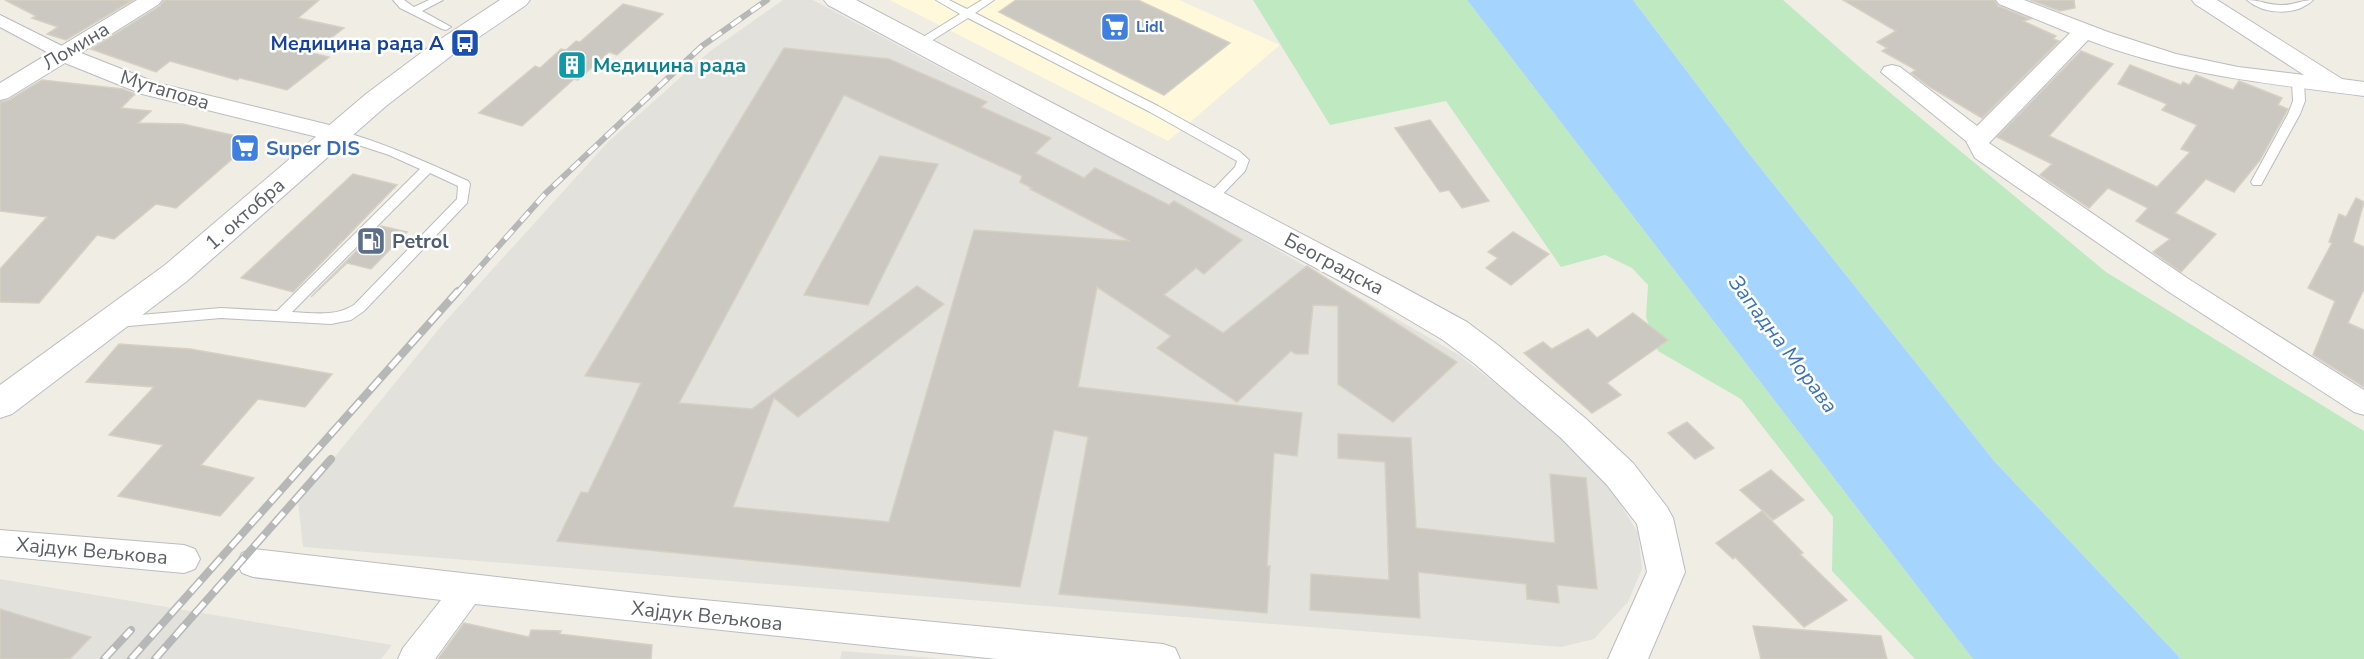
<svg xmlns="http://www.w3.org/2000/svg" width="2364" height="659" font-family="'Nunito Sans',sans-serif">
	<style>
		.commercial { fill: #fff8da }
		.industrial { fill: #e3e1dc }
		.green { fill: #bfe9c1 }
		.water { fill: #a5d4ff }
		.building { fill: #cbc8c1; stroke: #d5d0c2; stroke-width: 1.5; fill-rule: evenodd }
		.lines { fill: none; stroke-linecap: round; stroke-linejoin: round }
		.service-casing { stroke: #b9bcc1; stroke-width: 2 }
		.pedestrian-casing { stroke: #b9bcc1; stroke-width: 2 }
		.minor-casing { stroke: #b9bcc1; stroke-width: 2 }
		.tertiary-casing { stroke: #b9bcc1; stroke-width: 2 }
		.secondary-casing { stroke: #babdc3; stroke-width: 2 }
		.service { fill: #fff; fill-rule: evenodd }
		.pedestrian { fill: #fff; fill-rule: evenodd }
		.minor { fill: #fff; fill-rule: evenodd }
		.tertiary { fill: #fff; fill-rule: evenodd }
		.secondary { fill: #fff; fill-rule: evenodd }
		.rail-far1-casing { stroke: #b6b7b7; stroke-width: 6 }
		.rail-casing { stroke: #b6b7b7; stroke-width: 8 }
		.rail-far1 { stroke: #fff; stroke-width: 4; stroke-dasharray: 12; stroke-linecap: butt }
		.rail { stroke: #fff; stroke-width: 5; stroke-dasharray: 15; stroke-linecap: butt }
		.labels { text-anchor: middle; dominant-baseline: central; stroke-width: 5; stroke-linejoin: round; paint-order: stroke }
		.far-shop-label { font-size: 16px; font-weight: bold; fill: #366cbe; stroke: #fff; text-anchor: start }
		.transit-label { font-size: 20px; font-weight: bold; fill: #164399; stroke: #fff; text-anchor: end }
		.street-label { font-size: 20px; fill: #5c6066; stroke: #fff }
		.culture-label { font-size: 20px; font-weight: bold; fill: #0d838f; stroke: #fff; text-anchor: start }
		.shop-label { font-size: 20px; font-weight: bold; fill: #366cbe; stroke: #fff; text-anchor: start }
		.service-label { font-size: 20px; font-weight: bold; fill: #4e5e75; stroke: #fff; text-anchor: start }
		.water-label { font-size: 21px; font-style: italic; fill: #3972ba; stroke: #fff }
	</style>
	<rect width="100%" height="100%" fill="#f0eee4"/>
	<path class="commercial" d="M890,0H1179L1280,45L1168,141Z"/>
	<g class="industrial">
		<path d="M783,0H813L1215,214L1459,355L1573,444L1607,482L1638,533L1642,569L1628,602L1594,639L1561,647L303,547L298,502L442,325L607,143L709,52Z"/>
		<path d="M0,579L392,645L381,659H0Z"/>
		<path d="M842,651L947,659H840Z"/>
	</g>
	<g class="green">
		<path d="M1253,0H1467L1973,659H1915L1832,571L1833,517L1741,399L1658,351L1646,317L1648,285L1632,268L1605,255L1561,267L1446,101L1330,125Z"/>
		<path d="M1633,0H1783L1864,71L2106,272L2364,431V659H2181L1995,462L1747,151Z"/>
	</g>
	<path class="water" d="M1467,0H1633L1747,151L1995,462L2181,659H1973Z"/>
	<g class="building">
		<path d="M5,0H133L66,40L47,34L58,27L32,18L36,16Z"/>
		<path d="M164,0H319L298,18L344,28L312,53L329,57L287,90L240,78L237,80L170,61L156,72L91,49L160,6Z"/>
		<path d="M1016,0H1138L1230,43L1164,95L999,12Z"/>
		<path d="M1843,0H1994L1998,6L2030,19L2023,21L2056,36L2053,39L2059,41L1982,118L1930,87L1911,73L1916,70L1882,51L1887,48L1877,42L1896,31Z"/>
		<path d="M2030,0H2074L2075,8L2060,11Z"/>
		<path d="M623,4L663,14L617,55L609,52L578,80L574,79L522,126L479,113L535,66L540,68L561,49L566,50L576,41L580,42Z"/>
		<path d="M784,48L889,59L987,102L981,107L1051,138L1035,153L1084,178L1095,168L1169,205L1174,201L1242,240L1204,274L1196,268L1164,295L1223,333L1307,266L1457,362L1393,422L1338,384V306L1313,305L1308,354H1296L1291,351L1237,402L1157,348L1171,336L1097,287L1078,387L1302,413L1297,456L1274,453L1267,566H1270L1267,613L1059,594L1088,437L1054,430L1020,587L557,541L581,492L588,493L641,383L585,376ZM844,95L1022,176L1020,182L1032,188L1030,189L1130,241L974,230L889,522L733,507L774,398L798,417L944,304L917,286L752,409L679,403Z"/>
		<path d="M2081,51L2113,64L2049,136L2157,187L2190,152L2181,149L2197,125L2162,110L2167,104L2118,84L2130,65L2181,85L2183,82L2189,85L2196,75L2233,90L2239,81L2282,98L2278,105L2288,109L2260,160L2234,192L2206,179L2175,213L2216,234L2181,272L2153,252L2170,239L2136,221L2148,208L2108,188L2089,208L2040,175L2052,164L1997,137Z"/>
		<path d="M42,80L123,89L135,94L121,108L151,111L138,123L183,124L254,140L176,208L156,204L114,239L97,235L39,303L0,302V269L47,217L0,211V102L9,100Z"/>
		<path d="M1430,120L1489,201L1462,208L1449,190L1440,192L1395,128Z"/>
		<path d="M880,156L938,164L868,305L804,295Z"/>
		<path d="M353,174L397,185L293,292L241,278Z"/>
		<path d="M2356,198L2364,202L2353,242L2364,247V289L2348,323L2364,330V387L2313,355L2335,301L2308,288L2332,243L2329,242L2339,214L2346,217Z"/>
		<path d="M381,226L407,232L371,269L347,263L311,297Z"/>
		<path d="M1513,232L1549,254L1511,285L1486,268L1498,258L1488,252Z"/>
		<path d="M1633,313L1668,340L1607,383L1621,395L1592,413L1524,353L1543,342L1552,349L1588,329L1597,338Z"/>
		<path d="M119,344L190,349L332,374L305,407L258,399L201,465L254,478L220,516L118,496L163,445L109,435L154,387L86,382Z"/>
		<path d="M1687,422L1714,448L1695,459L1668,433Z"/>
		<path d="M1338,434L1411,438L1416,528L1555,543L1550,474L1586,478L1597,589L1557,585L1559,603L1527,599L1526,584L1418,572L1420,618L1310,610L1311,574L1389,580L1385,462L1338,458Z"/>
		<path d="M1771,470L1804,500L1773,520L1740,490Z"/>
		<path d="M1762,511L1803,553L1800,554L1847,600L1804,627L1735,557L1733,559L1716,543Z"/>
		<path d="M0,609L91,637L70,659H0Z"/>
		<path d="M464,623L529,637L531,630L561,631L559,634L652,645L651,659H438Z"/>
		<path d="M1753,626L1881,636L1887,659H1761Z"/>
	</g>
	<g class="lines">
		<g class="service-casing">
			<g id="service">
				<path d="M393,0H404L414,7L429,0H443L422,11L451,27L446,30L442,29L400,8Z"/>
				<path d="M936,0H949L967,9L982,0H994L975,13L1158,106L1239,151L1249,160L1245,171L1216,201H1208L1206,198L1208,195L1235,167L1237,161L1150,112L968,18L923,46H915V42L960,14Z"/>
				<path d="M2247,0C2259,0 2268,5 2280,5C2292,6 2301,0 2313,0C2297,16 2264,15 2247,0Z"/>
				<path d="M2298,78L2304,82L2305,101L2300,114L2261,185H2253L2251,182L2288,114L2293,101L2292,82Z"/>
				<path d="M338,130C384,143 426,162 468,181L470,184L467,203L364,311L351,320L331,324L221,318L117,327L112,326L110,322L112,318L117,317L221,308L277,311L420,169L389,155L334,137L332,134ZM430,173L458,186L457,199L354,305C334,317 315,313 292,312Z"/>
			</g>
		</g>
		<g class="pedestrian-casing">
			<path id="pedestrian" d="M0,15L70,50L73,54L70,58H58L0,27Z"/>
		</g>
		<g class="minor-casing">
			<g id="minor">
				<path d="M137,0H162L159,4L81,53L157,83L346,129L350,134L346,139L338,142L142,94L65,63L8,98L0,100V83Z"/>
				<path d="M1996,0H2024L2108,32L2176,54L2238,67L2304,75L2195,4L2192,0H2217L2342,79L2364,82V96C2266,83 2182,76 2088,40L1989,143L2187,278L2364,390V415L2354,412L2169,292L1975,158L1966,141L1881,72L1884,67L1892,65L1900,67L1977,126L2070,33L1999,4Z"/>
				<path d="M0,530L184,545L195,549L200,559L195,569L184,573L0,556Z"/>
				<path d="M253,549L672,597L1163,644L1175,648L1180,659H997L475,604L435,659H398L403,648L441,600L253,577L242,573L237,563L242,553Z"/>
			</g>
		</g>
		<g class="tertiary-casing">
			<path id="tertiary" d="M824,0H856L1401,286L1467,322L1499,346L1585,418L1633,463L1667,507L1673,518L1685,572L1648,659H1608L1647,572L1637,524L1607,485L1561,438L1475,364L1443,340L1379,302L828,5Z"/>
		</g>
		<g class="secondary-casing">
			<path id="secondary" d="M500,0H530L526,5L451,56L386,106L187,281L12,414L0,418V385L165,265L366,94L433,44Z"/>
		</g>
		<use href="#service" class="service"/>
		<use href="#pedestrian" class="pedestrian"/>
		<use href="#minor" class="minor"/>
		<use href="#tertiary" class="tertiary"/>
		<use href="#secondary" class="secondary"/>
		<g class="rail-far1-casing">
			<path id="rail-far1" d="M457,293L545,194L702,46L767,0"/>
		</g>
		<g class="rail-casing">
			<g id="rail">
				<path d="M104,659L131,630"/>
				<path d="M131,659L458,291"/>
				<path d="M155,659L331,459"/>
			</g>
		</g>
		<use href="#rail-far1" class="rail-far1"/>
		<use href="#rail" class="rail"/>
	</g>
	<defs>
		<g id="supermarket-square" transform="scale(1.5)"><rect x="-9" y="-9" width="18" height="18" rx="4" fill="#3f7fe0" stroke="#fff"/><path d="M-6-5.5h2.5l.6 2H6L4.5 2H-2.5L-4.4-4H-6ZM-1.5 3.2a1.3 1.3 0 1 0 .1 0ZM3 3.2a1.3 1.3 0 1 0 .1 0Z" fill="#fff"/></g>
		<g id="bus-square" transform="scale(1.5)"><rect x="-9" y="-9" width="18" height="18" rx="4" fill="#1a4fb4" stroke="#fff"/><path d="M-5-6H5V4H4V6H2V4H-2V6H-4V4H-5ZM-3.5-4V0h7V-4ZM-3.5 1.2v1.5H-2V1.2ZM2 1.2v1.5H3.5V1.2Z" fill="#fff"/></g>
		<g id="building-square" transform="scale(1.5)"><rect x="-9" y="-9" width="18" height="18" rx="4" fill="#0f9aa8" stroke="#fff"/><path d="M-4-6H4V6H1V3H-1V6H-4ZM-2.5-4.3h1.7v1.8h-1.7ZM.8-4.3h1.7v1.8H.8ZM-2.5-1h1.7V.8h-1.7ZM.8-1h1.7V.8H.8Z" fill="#fff"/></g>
		<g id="fuel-square" transform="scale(1.5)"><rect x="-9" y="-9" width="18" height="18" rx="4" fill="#5c6f8a" stroke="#fff"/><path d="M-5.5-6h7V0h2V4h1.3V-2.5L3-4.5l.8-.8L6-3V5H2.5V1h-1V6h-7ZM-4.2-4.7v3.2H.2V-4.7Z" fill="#fff"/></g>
	</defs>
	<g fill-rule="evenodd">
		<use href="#supermarket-square" x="1115" y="27"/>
		<use href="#bus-square" x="465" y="43"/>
		<use href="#building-square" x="572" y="65"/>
		<use href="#supermarket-square" x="245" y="148"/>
		<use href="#fuel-square" x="371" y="241"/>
	</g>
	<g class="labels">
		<g class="far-shop-label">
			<text x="1136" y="27">Lidl</text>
		</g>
		<g class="transit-label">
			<text x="444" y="43">Медицина рада А</text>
		</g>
		<g class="street-label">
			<text transform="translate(76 46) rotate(-31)">Ломина</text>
			<text transform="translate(165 90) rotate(17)">Мутапова</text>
			<text transform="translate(245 214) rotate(-41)">1. октобра</text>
			<text transform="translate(1334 264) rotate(28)">Београдска</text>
			<text transform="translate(92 551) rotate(5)">Хајдук Вељкова</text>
			<text transform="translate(707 616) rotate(6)">Хајдук Вељкова</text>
		</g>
		<g class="culture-label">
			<text x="593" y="65">Медицина рада</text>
		</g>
		<g class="shop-label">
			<text x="266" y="148">Super DIS</text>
		</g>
		<g class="service-label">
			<text x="392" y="241">Petrol</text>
		</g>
		<g class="water-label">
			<text transform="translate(1783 344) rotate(53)">Западна Морава</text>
		</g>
	</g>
</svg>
